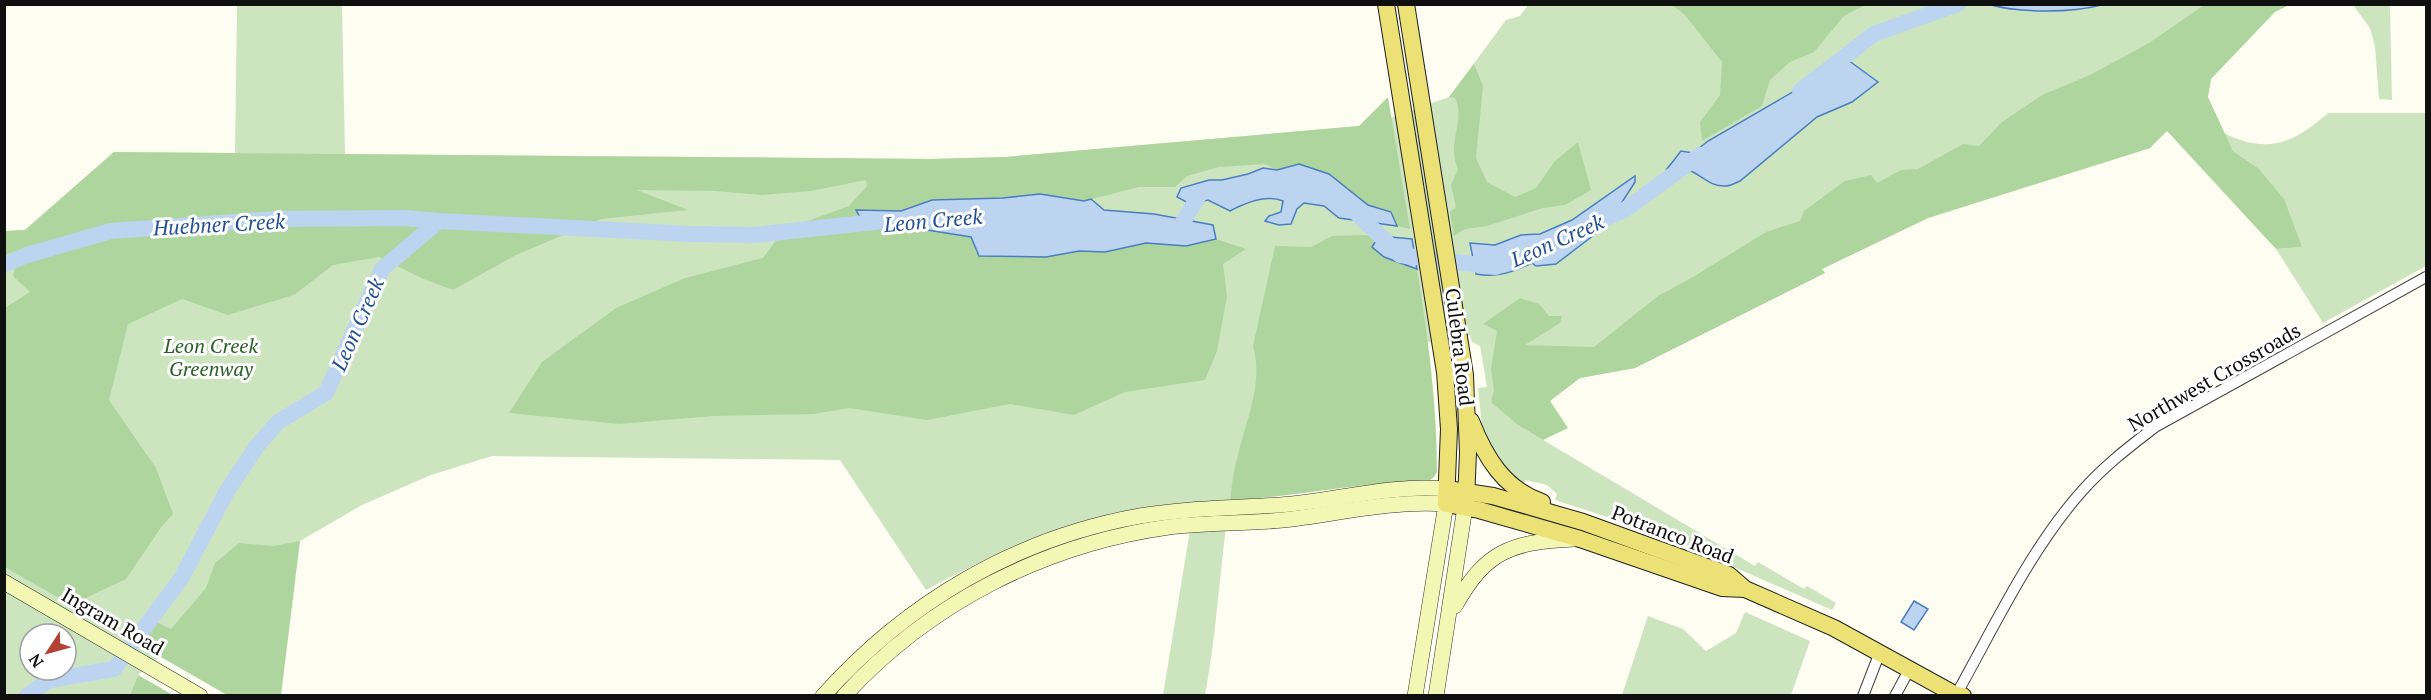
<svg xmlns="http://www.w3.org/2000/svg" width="2431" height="700" font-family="'PT Serif',serif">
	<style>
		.green { fill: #cce5bf; fill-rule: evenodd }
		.forest { fill: #afd59f }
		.water { fill: #bcd4f0; stroke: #4a7ec0; stroke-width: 1.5 }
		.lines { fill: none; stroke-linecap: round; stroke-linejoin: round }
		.river { stroke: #bcd4f0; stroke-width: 16 }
		.street-casing { stroke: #424242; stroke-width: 12 }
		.secondary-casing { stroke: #313131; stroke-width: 16 }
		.primary-casing { stroke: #202020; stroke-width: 18 }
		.street { stroke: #fff; stroke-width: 10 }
		.secondary { stroke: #f3f7b4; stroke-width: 15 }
		.primary { stroke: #ebe175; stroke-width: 16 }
		.labels { text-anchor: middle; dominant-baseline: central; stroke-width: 6; stroke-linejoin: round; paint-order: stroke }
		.park-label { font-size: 20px; font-style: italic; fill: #286125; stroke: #fff }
		.street-label { font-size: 20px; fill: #0f0f0f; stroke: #fff }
		.water-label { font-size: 21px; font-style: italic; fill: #245195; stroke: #fff }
	</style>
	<rect width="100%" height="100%" fill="#fefdf2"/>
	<g class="green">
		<path d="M237,5H342L345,154L931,159L1006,157L1359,126L1390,118L1449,97L1506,20L1520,16L1528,5H2280L2213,68L2150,148L1928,218L1822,269L1825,273L1635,368L1580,378L1518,425L1755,566L1758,562L1804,589L1807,586L1836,603L1832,610L1654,532L1555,500L1557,494L1547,485L1526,480L1522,485L1493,454L1482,427L1478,388L1487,387L1480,346L1472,342L1470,335L1418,344L1232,487C1220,556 1218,627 1205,695H1163L1189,536L1192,502C1165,505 1137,508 1110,514C1045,529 984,559 926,590L840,460L492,456L431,475L362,505L300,541L138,675L130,695H5L4,231L25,230L114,152L235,153ZM30,634H66V670H30Z"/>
		<path d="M2353,5H2390L2392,100L2379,99L2375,46L2370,28Z"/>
		<path d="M2328,113H2426V266L2323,323L2276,249L2301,247L2258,168L2233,151L2224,133C2267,155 2294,143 2328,113Z"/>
		<path d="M1745,612L1810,641L1791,695H1622L1648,616L1683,629L1706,651L1736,633Z"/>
	</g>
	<g class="forest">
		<path d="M1672,5H1865L1844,16L1814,52L1790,62L1770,80L1762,106L1702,141L1700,122L1720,95L1722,62L1685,15Z"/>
		<path d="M2204,5H2289L2275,12L2211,79L2208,97L2233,151L2258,168L2284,199L2302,247L2276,249L2167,131L2150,148L1928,218L1822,269L1825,273L1635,368L1580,378L1550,401L1568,428L1543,440L1518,425L1491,402L1494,390L1491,369L1497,331L1483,324L1520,298L1539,304L1549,316H1562L1560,323L1525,345L1594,347L1658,296L1693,277L1766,232L1800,221L1804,211L1845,181L1871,175L1877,183L1901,170L1918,169L1963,144L1979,146L2002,122L2042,95L2090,75L2149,43Z"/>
		<path d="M1474,64L1483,86L1476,158L1487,182L1515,197L1536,188L1555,161L1578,142L1591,190L1565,205L1543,208L1487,226L1465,229L1454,236L1450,212L1456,207L1451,185L1458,169C1446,143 1466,120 1455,98L1449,97Z"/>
		<path d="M1388,97L1410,229L1397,226L1391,212L1368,205L1329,174L1299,164L1277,170L1266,164L1219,167L1187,176L1175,187H1139L1084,201L1040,194L1003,198L932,200L865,226L927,230L971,237L1046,257L1079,251L1105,252L1146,243L1186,246L1216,239L1246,249L1223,264L1227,296L1217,351L1205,380L1125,392L1074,415L1010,404L927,420L849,408L814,414L713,416L619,424L509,413L542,362L616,308L685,278L763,258L780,235L802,223L849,206L867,186L866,180L811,191L762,195L715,191L637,190L688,210L601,219L514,256L453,290L421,278L379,257L333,265L294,295L228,315L182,299L128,324L109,400L156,468L173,514L162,526L126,579L71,605L5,567V308L30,292L13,276L19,250L5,255V231L25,230L114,152L931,159L1006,157L1359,126Z"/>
		<path d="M1363,235L1379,236L1372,247L1384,257L1417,269C1428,337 1437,403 1437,472L1434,477L1430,480C1362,482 1297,497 1230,500C1232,486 1233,472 1237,459C1245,423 1264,383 1253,346L1275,246L1311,247L1332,236Z"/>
		<path d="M300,541L281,695H227L126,637L146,617L171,629L206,588L215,563L239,543L274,546Z"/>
		<path d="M138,675L173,695H130Z"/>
	</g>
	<g class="water">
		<path d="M1991,5H2101C2072,13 2020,13 1991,5Z"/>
		<path d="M1848,60L1878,82L1852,102L1817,117L1740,181C1736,183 1730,186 1726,186C1702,187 1698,163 1667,169L1681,151L1693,153L1708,141Z"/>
		<path d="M1299,164L1329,174L1368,205L1391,212L1397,226L1339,218L1324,206L1304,203L1297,209L1291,224L1279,225L1265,221L1269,216L1281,212L1283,201C1266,194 1245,203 1230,211L1208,200L1190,204L1177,197L1181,188L1209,180H1222L1248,174L1263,168L1277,170Z"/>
		<path d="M1635,176V182L1612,218L1598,232L1556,264L1536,266L1532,263C1513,272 1497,278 1476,274L1470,243L1495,245L1521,235L1540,234L1572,220Z"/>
		<path d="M1040,194L1084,201L1091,199L1104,210L1154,214L1213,225L1216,239L1186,246L1146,243L1105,252L1079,251L1046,257L979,256L971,237L927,230L865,226L856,210L901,211L932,200L1003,198Z"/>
		<path d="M1379,236L1412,239L1417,269L1384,257L1372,247Z"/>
		<path d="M1914,601L1928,609L1914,630L1901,622Z"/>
	</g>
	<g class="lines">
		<g class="river">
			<path d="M1800,91L1874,34L1958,4"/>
			<path d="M1348,205L1400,255L1496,267"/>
			<path d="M1594,224L1626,209L1700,155"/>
			<path d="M1167,226L1180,227L1201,192L1208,191"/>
			<path d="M4,265L27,255L111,231L276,219L405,218L439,221"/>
			<path d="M27,696L49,680L114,669L182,577L227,491L257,446L278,422L326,393L382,269L439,221L690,234L754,235L884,221"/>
		</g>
		<g class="street-casing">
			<g id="street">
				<path d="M1956,695C1994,627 2031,548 2082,491C2104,466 2129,447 2155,427L2426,277"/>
				<path d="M1863,696L1880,652"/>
				<path d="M1895,696L1910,668"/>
			</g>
		</g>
		<g class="secondary-casing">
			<g id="secondary">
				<path d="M4,582L200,696"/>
				<path d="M1455,606C1486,550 1512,542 1574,539"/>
				<path d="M823,696C907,602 1016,538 1140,516C1187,508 1233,508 1280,505C1336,501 1389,484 1447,489"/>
				<path d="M844,696C929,603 1045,544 1169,527C1207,522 1245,524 1283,520C1337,514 1390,500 1446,504L1415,696"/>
				<path d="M1436,696L1465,507"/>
			</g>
		</g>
		<g class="primary-casing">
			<g id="primary">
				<path d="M1386,4L1445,372L1449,429L1446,504L1479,510L1580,539L1722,588L1745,589"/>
				<path d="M1406,4L1465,375L1468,453L1466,500"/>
				<path d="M1471,421C1485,457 1504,489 1542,502"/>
				<path d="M1447,489L1493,496L1583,522L1729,575L1745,589L1834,628L1956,695L1963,696"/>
			</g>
		</g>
		<use href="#street" class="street"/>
		<use href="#secondary" class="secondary"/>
		<use href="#primary" class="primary"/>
	</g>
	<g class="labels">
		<g class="park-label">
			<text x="211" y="345">Leon Creek<tspan x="211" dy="23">Greenway</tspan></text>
		</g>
		<g class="street-label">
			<text transform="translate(1460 347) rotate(83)">Culebra Road</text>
			<text transform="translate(2214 377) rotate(-30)">Northwest Crossroads</text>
			<text transform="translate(1673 534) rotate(21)">Potranco Road</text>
			<text transform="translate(113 621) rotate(30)">Ingram Road</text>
		</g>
		<g class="water-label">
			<text transform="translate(933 220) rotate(-5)">Leon Creek</text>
			<text transform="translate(219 224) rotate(-3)">Huebner Creek</text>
			<text transform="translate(1557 240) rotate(-24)">Leon Creek</text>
			<text transform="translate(357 324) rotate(-66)">Leon Creek</text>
		</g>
	</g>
	<rect width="2431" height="700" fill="none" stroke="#0f0f0f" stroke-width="12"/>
	<g transform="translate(48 652) rotate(234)"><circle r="28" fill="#ffffff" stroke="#9f9f9f" stroke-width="1.5"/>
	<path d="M0-4.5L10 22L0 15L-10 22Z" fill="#b24334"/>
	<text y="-9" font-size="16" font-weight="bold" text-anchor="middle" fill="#0f0f0f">N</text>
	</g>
</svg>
